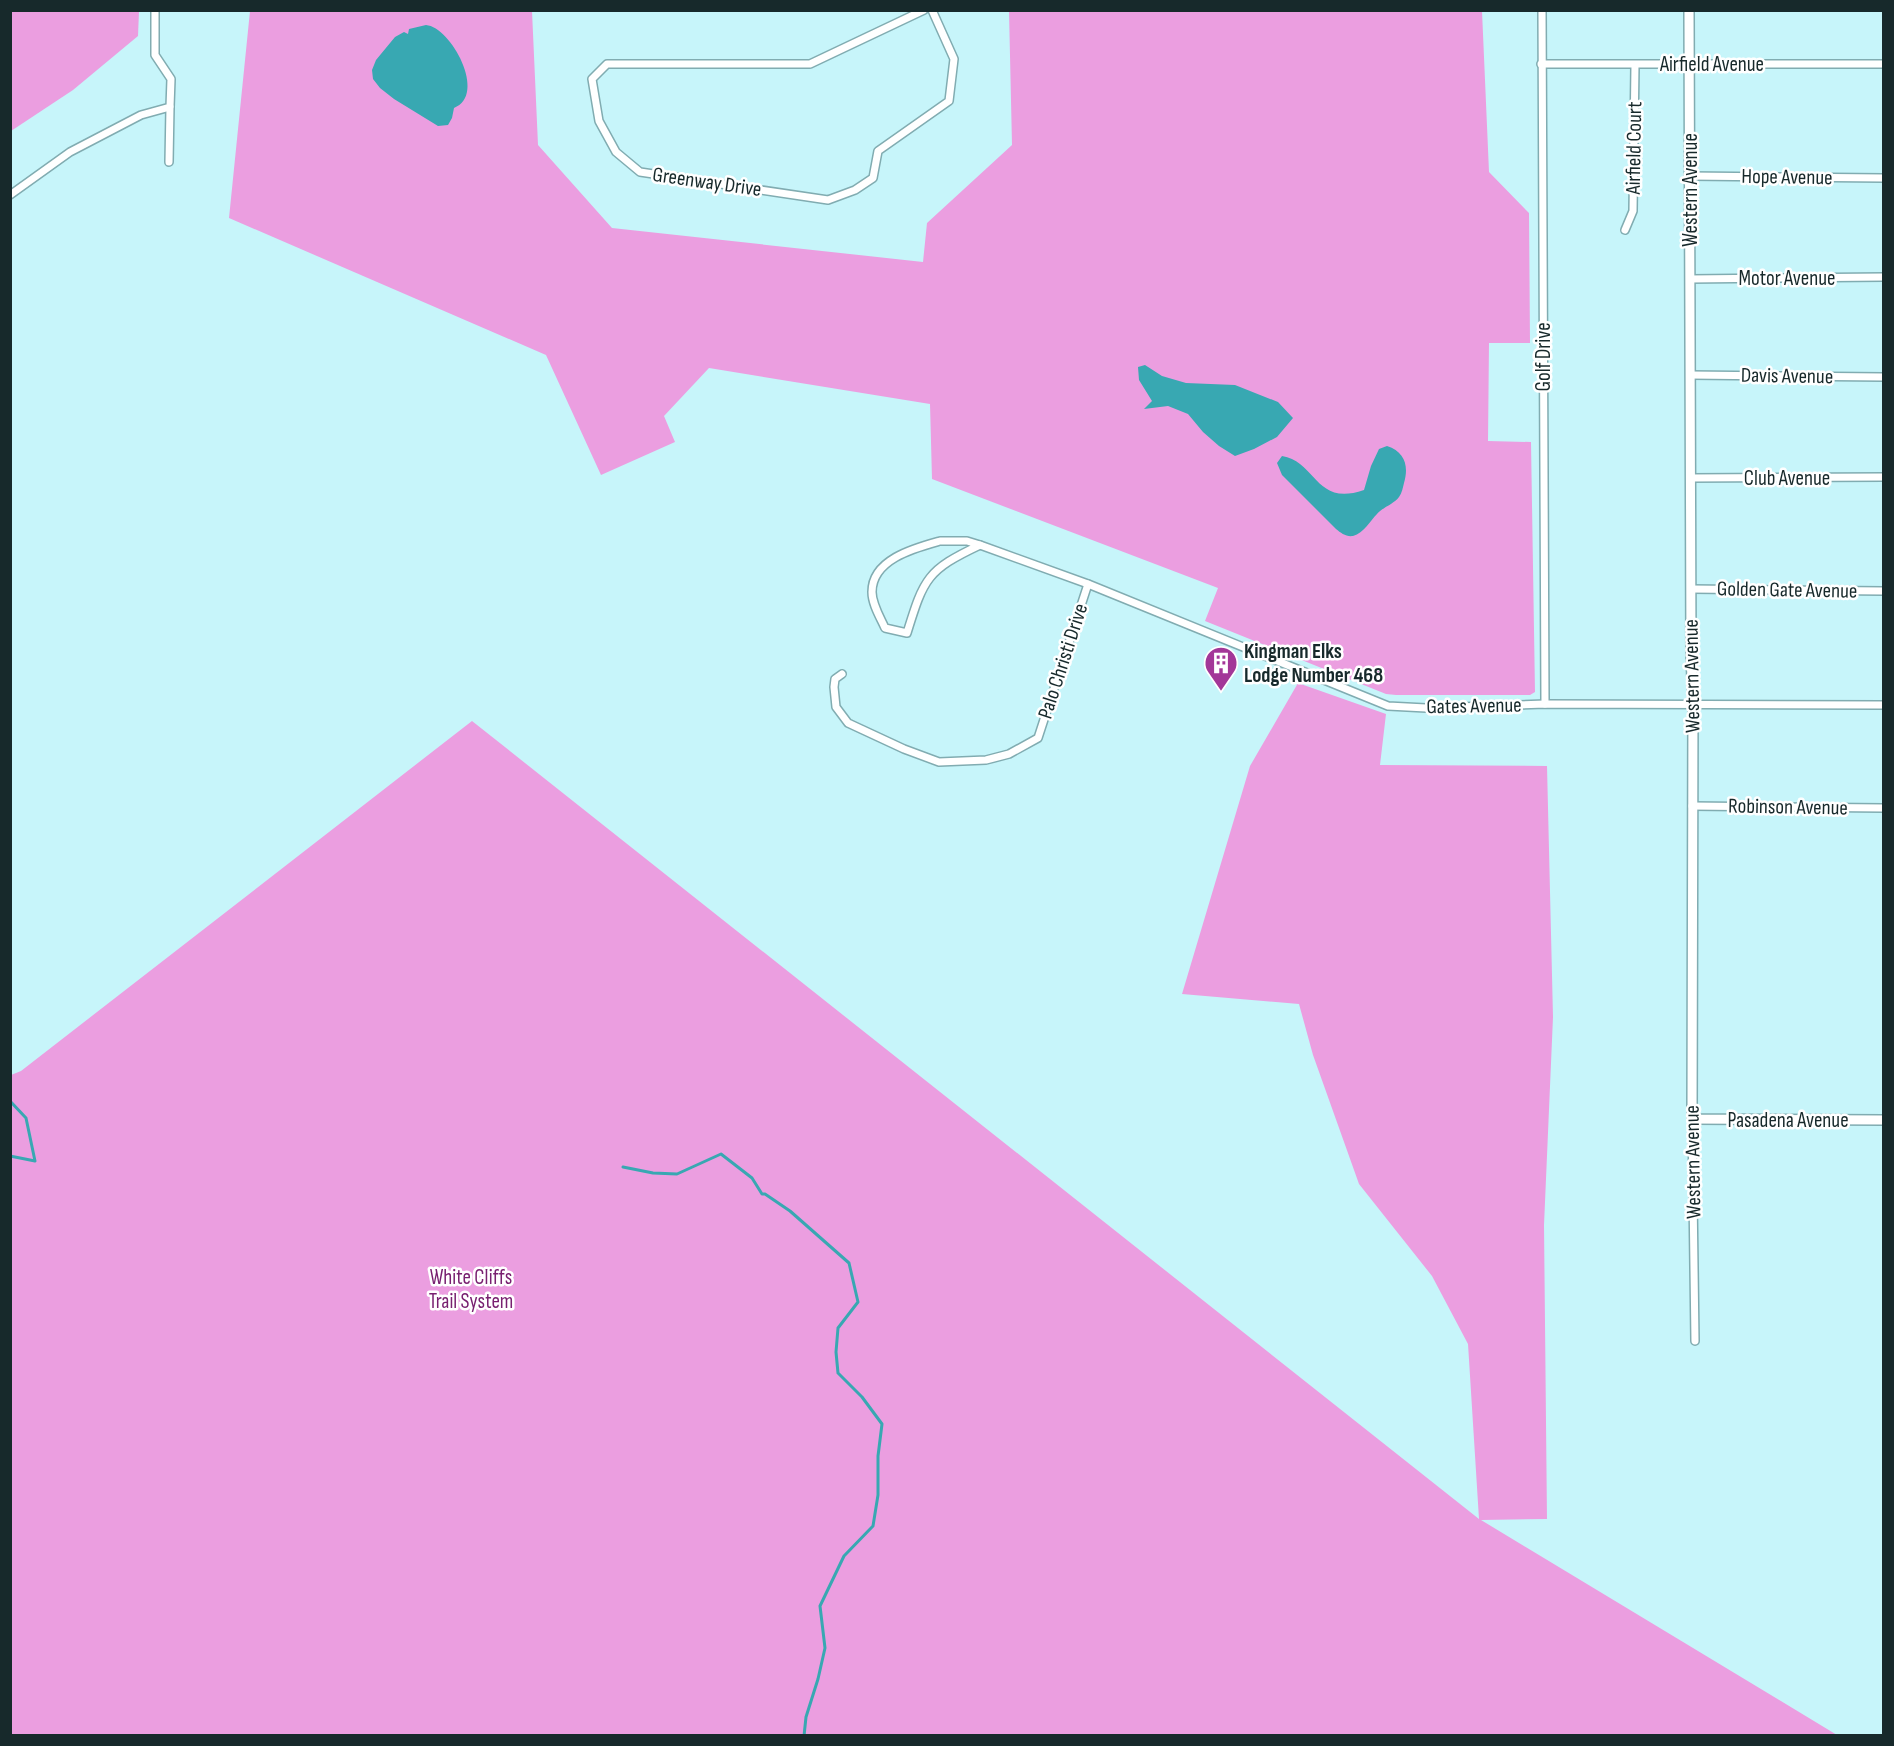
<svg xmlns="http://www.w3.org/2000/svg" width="1894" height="1746" font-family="'Sofia Sans Condensed',sans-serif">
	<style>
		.green { fill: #eb9ee0 }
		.water { fill: #38a8b2 }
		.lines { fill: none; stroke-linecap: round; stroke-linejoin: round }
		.stream { stroke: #38a8b2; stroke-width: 3 }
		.minor-casing { stroke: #81acb1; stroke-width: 10 }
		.tertiary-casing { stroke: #81acb1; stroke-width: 12 }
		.minor { stroke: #fff; stroke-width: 7 }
		.tertiary { stroke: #fff; stroke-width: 9 }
		.labels { text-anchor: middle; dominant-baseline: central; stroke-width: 5; stroke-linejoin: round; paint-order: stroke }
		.street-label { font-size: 21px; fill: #17292b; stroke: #fff }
		.poi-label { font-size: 21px; font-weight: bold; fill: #17292b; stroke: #fff; text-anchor: start }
		.park-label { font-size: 21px; fill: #782070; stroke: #fff }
	</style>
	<rect width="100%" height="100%" fill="#c7f5fa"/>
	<g class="green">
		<path d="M11,10L139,11L138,36L73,90L11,131Z"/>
		<path d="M250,11H532L538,145L612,228L923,262L927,223L1012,145L1009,11H1482L1489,172L1529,213L1530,343H1489L1488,441L1531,442L1535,692L1530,695H1396L1386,694L1205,621L1218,588L932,479L930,404L709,368L664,416L675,442L601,475L546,355L229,218Z"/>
		<path d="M1298,683L1386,714L1380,765L1547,766L1553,1017L1544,1225L1547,1519L1481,1520L1837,1735H11V1075L21,1071L472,721L1479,1519L1468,1344L1432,1276L1359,1184L1313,1055L1299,1004L1182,994L1250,766Z"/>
	</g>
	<g class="water">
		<path d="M426,25C451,27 488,95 454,108L452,118L448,125L438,126L394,99L380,88L373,79L372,70L376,60L395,37L404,32L408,34L409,29Z"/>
		<path d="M1145,365L1162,376L1186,383L1235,385L1278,402L1293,418L1277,437L1254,449L1235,456L1219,446L1203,432L1188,414L1168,406L1144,409L1152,401L1139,380L1138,367Z"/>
		<path d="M1387,446C1405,452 1409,466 1404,483C1403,487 1402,493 1399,497C1394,504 1383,507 1377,514C1370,521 1364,533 1353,536C1346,537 1341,533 1336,529L1282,475L1277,463L1282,456C1317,462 1315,507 1364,490L1371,466L1379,449Z"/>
	</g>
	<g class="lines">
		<g class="stream">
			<path d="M10,1101L26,1118L35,1161L10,1156"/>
			<path d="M623,1167L653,1173L677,1174L721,1154L752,1178L762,1194H765L790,1211L849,1263L858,1302L838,1328L836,1352L838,1373L862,1397L882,1424L878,1456V1495L873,1526L844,1556L820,1606L825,1648L818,1679L806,1717L804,1736"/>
		</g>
		<g class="minor-casing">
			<g id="minor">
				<path d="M924,10L810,64H607L592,79L599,121L616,152L640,172L828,200L855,190L873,178L878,151L949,101L954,59L932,10"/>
				<path d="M1542,10L1545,704"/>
				<path d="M1541,64H1884"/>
				<path d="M169,162L170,107"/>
				<path d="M1690,176L1884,178"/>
				<path d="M10,195L70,152L141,115L170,107L171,79L155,55V10"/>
				<path d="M1625,230L1633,211L1635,65"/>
				<path d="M1690,279L1884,277"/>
				<path d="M1690,375L1884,377"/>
				<path d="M1690,478L1884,477"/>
				<path d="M940,541H967L980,545C927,570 924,578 907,633L885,628C880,617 872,604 872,592C872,559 915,548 940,541Z"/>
				<path d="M980,545L1088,584L1388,706L1426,708L1545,704L1884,705"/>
				<path d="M1691,589L1884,591"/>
				<path d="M842,674L835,679L834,687L836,707L848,723L904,749L939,762L986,760L1009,754L1038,738L1088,584"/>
				<path d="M1692,806L1884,808"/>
				<path d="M1692,1119L1695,1341"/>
			</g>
		</g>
		<g class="tertiary-casing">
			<path id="tertiary" d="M1689,10L1691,655L1693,704L1692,1119L1884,1120"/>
		</g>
		<use href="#minor" class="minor"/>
		<use href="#tertiary" class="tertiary"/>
	</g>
	<defs>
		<g id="building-pin" transform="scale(1.725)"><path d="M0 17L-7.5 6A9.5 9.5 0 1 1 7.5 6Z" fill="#a33798" stroke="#fff"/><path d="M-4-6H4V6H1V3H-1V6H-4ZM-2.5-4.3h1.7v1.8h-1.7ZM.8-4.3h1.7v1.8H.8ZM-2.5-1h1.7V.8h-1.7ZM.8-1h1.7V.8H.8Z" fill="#fff"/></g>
	</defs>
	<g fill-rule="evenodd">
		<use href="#building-pin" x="1221" y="663"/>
	</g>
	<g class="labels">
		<g class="street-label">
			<text x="1712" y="64">Airfield Avenue</text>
			<text transform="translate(1634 148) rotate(-89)">Airfield Court</text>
			<text transform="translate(1787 177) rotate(1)">Hope Avenue</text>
			<text transform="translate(707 182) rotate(8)">Greenway Drive</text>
			<text transform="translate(1690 190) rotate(-90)">Western Avenue</text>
			<text x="1787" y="278">Motor Avenue</text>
			<text transform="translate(1543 357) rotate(-90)">Golf Drive</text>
			<text transform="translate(1787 376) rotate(1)">Davis Avenue</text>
			<text x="1787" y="478">Club Avenue</text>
			<text transform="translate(1787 590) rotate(1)">Golden Gate Avenue</text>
			<text transform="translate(1063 661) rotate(-72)">Palo Christi Drive</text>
			<text transform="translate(1692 676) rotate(-91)">Western Avenue</text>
			<text transform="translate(1474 706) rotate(-1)">Gates Avenue</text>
			<text transform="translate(1788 807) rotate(1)">Robinson Avenue</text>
			<text x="1788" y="1120">Pasadena Avenue</text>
			<text transform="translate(1693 1162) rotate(-91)">Western Avenue</text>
		</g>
		<g class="poi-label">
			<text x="1244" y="651">Kingman Elks<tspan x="1244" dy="24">Lodge Number 468</tspan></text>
		</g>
		<g class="park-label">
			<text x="471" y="1277">White Cliffs<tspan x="471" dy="24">Trail System</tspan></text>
		</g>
	</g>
	<rect width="1894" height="1746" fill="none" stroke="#17292b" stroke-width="24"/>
</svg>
